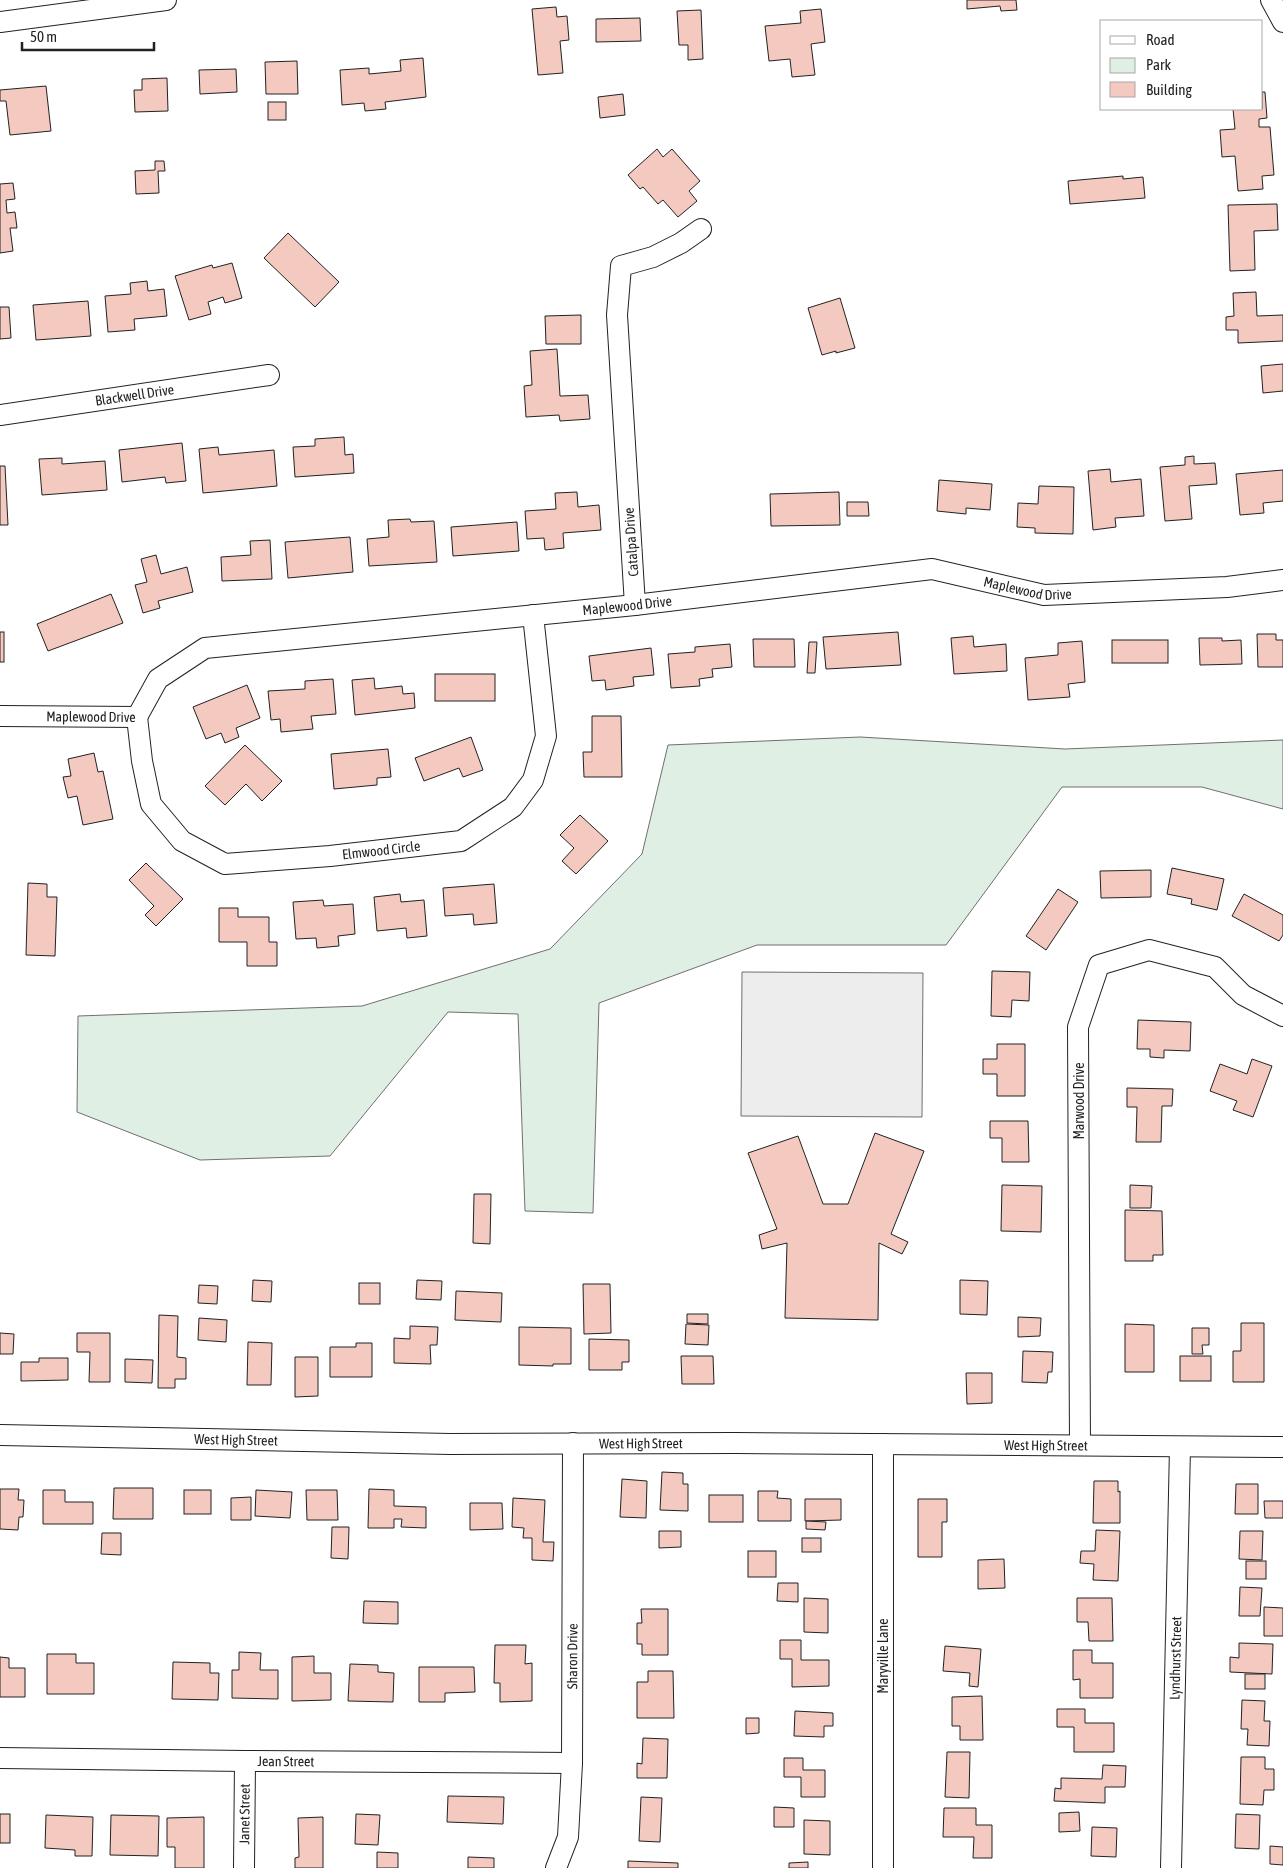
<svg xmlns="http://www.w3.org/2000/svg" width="1283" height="1868" font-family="'Asap Condensed',sans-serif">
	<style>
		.green { fill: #e0efe3; stroke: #6f6f6f }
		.parking { fill: #ededed; stroke: #6f6f6f }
		.building { fill: #f3c9c0; stroke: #222 }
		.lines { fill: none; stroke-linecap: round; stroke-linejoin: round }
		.minor-casing { stroke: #222; stroke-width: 22 }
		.minor { stroke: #fff; stroke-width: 20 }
		.labels { text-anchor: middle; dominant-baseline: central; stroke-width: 4; stroke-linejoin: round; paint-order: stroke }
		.street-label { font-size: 14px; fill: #222; stroke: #fff }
	</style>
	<rect width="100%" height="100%" fill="#fff"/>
	<path class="green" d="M860,737L1065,749L1283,740V809L1202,787H1062L946,945H757L599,1003L593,1213L525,1211L518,1014L448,1012L330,1156L200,1160L77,1112L78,1016L362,1006L550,949L642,854L668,745Z"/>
	<path class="parking" d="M742,972L923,973L922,1117L741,1116Z"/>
	<g class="building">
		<path d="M967,0H1016L1017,10L1001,11L1000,6L967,9Z"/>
		<path d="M556,7L557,17L567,16L569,40L560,41L563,73L538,75L532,9Z"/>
		<path d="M821,9L825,42L811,44L815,75L792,77L790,59L769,61L765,26L801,23L800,11Z"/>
		<path d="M701,10L703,59L688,60V45H679L677,11Z"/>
		<path d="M640,18L641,41L596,42V19Z"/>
		<path d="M423,58L426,97L385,102L386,109L365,111L364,103L342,105L340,70L369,68V74L401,71L400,60Z"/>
		<path d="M297,61L298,94H266L265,62Z"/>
		<path d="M236,69L237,92L200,94L199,70Z"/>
		<path d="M167,78L168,111L135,112L134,90H142V79Z"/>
		<path d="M46,86L51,131L10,135L6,101H0V90Z"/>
		<path d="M1262,92H1265L1267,118L1259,119V127H1270L1274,175L1262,176L1263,189L1238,191L1235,156L1222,157L1220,130L1235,129L1233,109H1262Z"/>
		<path d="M623,94L625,115L600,118L598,97Z"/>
		<rect x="268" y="102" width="18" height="18"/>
		<path d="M657,149L663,157L672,149L700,181L689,191L697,201L678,217L663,200L658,204L643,187L640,189L628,175Z"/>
		<path d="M155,161H164L165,171H158L159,193L136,194L135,171L155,170Z"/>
		<path d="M1123,176V179L1143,177L1145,198L1070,204L1068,181Z"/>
		<path d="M13,183L15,199L6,200L7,213L15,212L17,228H10L13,251L0,253V184Z"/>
		<path d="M1277,204L1278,230L1254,231L1255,270L1230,271L1228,205Z"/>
		<path d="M288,233L339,282L315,307L264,258Z"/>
		<path d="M232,263L242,298L225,303L223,297L208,302L211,314L189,320L175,276L212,265L213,268Z"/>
		<path d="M147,281L148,291L164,289L167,316L134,319L135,330L108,332L105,296L131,294L130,283Z"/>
		<path d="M1256,292L1257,316L1283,315V341L1238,343V330H1226V317L1234,316L1233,293Z"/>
		<path d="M840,298L855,348L836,353V351L822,355L808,308Z"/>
		<path d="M88,301L91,336L36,340L33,305Z"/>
		<path d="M0,307H9L11,338L0,339Z"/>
		<path d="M581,315V344H546L545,316Z"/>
		<path d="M557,349L560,396L588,395L590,419L560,421L559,415L526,417L524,386L532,385L530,351Z"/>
		<path d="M1283,364V391L1263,393L1261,366Z"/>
		<path d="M344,437L345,455L353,454L354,473L295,477L293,447L315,446V439Z"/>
		<path d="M182,443L186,481L166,483L165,477L122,482L119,450Z"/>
		<path d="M218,447L219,455L274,450L277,486L203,493L199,449Z"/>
		<path d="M1194,456V464L1215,463L1217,484L1189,486L1192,519L1165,521L1160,467L1185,465V457Z"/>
		<path d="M62,458V464L105,461L107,490L42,495L39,459Z"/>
		<path d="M0,466H5L8,525H0Z"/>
		<path d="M1110,469L1111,482L1141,479L1144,516L1115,518L1116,527L1093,530L1088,471Z"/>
		<path d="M1283,470V501L1263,503L1264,513L1240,515L1236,474Z"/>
		<path d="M939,480L992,484L990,510L966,508V514L937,511Z"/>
		<path d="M1039,486L1074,487L1073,534L1035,533V528L1017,527L1018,503L1038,504Z"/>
		<path d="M577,492L578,507L599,505L601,530L563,533L564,548L545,550L544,538L527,539L525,511L556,509L555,493Z"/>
		<path d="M839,492L840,525L771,526L770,494Z"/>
		<path d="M847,502H868L869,516H847Z"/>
		<path d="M410,519L411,522L434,521L437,562L369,566L367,539L389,537L388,520Z"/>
		<path d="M517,522L519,551L453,556L451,527Z"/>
		<path d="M350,537L353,572L288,578L285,542Z"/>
		<path d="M270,540L272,579L222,581L221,557L251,555L250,541Z"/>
		<path d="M156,555L161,574L187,567L193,592L158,601L160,608L143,613L135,585L147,582L141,559Z"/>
		<path d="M111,594L123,623L48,651L37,624Z"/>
		<rect x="0" y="632" width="4" height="30"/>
		<path d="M898,632L901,665L826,669L823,637Z"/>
		<path d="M1257,634H1276V640H1283V667H1258Z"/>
		<path d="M973,636L974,647L1006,644L1007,671L954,674L951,638Z"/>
		<path d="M1199,638H1222V641L1241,640L1242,664L1200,665Z"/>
		<path d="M753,639H794L795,667H754Z"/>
		<rect x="1112" y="640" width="56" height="23"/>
		<path d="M1082,641L1085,682L1068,684L1070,697L1028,700L1025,658L1058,655V643Z"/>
		<path d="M809,642H817L815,673H807Z"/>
		<path d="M730,644L732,667L712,669L713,677L699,679L700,686L671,688L668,654L695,652V647Z"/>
		<path d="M651,648L654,675L633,677L634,686L606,690L605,680L592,681L589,656Z"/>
		<rect x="435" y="674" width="60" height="27"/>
		<path d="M374,678L375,689L402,686L403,694L414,693L415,708L355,715L352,680Z"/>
		<path d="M333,679L336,714L311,716L313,729L281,732L280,719L271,720L268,691L305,689V681Z"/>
		<path d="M247,685L260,718L236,728L239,737L225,743L221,733L206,739L193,707Z"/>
		<path d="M592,716H621L622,777H584L583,752H592Z"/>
		<path d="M471,737L483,770L463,777L459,768L424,781L415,758Z"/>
		<path d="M245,745L282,781L262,801L246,784L225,805L205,786Z"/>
		<path d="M388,749L391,777L377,778V785L334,789L331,754Z"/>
		<path d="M94,753L98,772L103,771L113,819L83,825L77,796L68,798L63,777L71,776L68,759Z"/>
		<path d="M580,815L608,841L576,874L562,861L574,848L560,835Z"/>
		<path d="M146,863L183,899L156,926L145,915L154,906L129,880Z"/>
		<path d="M1172,868L1224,879L1217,910L1191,904L1192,899L1167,894Z"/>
		<path d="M1151,870V897L1101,898L1100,871Z"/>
		<path d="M28,883L47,884V897H57L55,956L26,955Z"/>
		<path d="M494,884L497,923L474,925L473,914L445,916L443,888Z"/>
		<path d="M1058,889L1078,902L1046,950L1026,936Z"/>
		<path d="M400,894L401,902L424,900L427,936L407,938L406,928L377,931L374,897Z"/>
		<path d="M1244,894L1283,915V935L1279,941L1232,916Z"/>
		<path d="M323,900L324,906L353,904L355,934L338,936L339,946L317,948L316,938L296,939L293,902Z"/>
		<path d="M219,908H238V917H269V942H277V966H247V942H219Z"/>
		<path d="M992,971L1030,972L1029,1001L1012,1000L1011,1017L991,1016Z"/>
		<path d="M1138,1020L1191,1022L1190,1051L1164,1050V1058L1150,1057V1049H1137Z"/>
		<path d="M997,1044H1025V1096H997V1074H983V1059H997Z"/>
		<path d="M1252,1059L1272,1066L1253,1117L1233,1110L1237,1101L1210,1091L1220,1064L1247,1074Z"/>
		<path d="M1127,1088L1173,1089L1172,1106H1162L1161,1142H1136L1137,1107H1127Z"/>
		<path d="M990,1121H1028L1029,1162H1002V1138H990Z"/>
		<path d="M875,1133L924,1151L891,1234L908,1242L902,1254L879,1243L878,1320L785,1318L787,1243L762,1249L759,1235L777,1229L748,1153L798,1136L823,1204H848Z"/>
		<path d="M1002,1185L1042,1186L1041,1232L1001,1231Z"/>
		<path d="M1130,1185L1152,1186L1151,1208H1130Z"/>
		<path d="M474,1194H491L490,1244L473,1243Z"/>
		<path d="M1125,1210L1162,1211L1163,1255H1153V1261H1125Z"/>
		<path d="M253,1280L272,1281L271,1302L252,1301Z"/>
		<path d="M417,1280L442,1281L441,1300L416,1299Z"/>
		<path d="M960,1280L988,1281L987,1315L960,1314Z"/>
		<rect x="359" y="1283" width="21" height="21"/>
		<path d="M583,1284H610L611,1333L584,1334Z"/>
		<path d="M199,1285L218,1286L217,1304L198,1303Z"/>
		<path d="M456,1291L502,1293L501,1322L455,1320Z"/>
		<path d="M687,1314H708V1324L687,1323Z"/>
		<path d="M159,1315L178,1316L177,1357L186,1358V1379H175V1388H158Z"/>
		<path d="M1018,1317L1041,1318L1040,1336L1018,1337Z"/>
		<path d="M199,1318L227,1320L226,1342L198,1340Z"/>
		<path d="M1241,1323H1264V1382H1233V1351H1241Z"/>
		<path d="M686,1324L709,1325L708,1345L685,1344Z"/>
		<path d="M1125,1324L1154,1325V1372H1125Z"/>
		<path d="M410,1326L438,1327L437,1345H430L431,1364L394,1363V1338L410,1339Z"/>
		<path d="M519,1327L571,1328V1364H553V1366L519,1365Z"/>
		<path d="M1192,1328H1209V1345H1202L1203,1354H1192Z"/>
		<path d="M0,1333L14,1334L13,1354H0Z"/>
		<path d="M77,1333H110V1382H89L90,1352H77Z"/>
		<path d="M589,1339L629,1340V1362H622V1370H589Z"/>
		<path d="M248,1342L272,1343L271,1385H247Z"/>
		<path d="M356,1343H372V1377H330V1347H356Z"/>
		<path d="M1023,1351L1053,1352L1052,1372H1048L1047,1383L1022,1382Z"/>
		<path d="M681,1356H713L714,1384H682Z"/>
		<rect x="1180" y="1356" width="31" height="25"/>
		<path d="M295,1357H318V1396L295,1397Z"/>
		<path d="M39,1358H68V1380L21,1381V1362H39Z"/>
		<path d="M125,1359L153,1360L152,1383L125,1382Z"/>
		<path d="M966,1373H992V1403L967,1404Z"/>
		<path d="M662,1472L683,1473V1484H688V1511L660,1510Z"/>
		<path d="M622,1479L647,1481L646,1518L620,1517Z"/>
		<path d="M1094,1481H1118V1492L1120,1491V1523H1093Z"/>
		<path d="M1236,1484H1258V1514H1235Z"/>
		<path d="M114,1488H153V1519H113Z"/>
		<path d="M0,1489H19L18,1500H24L23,1517H19L18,1530L0,1529Z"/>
		<path d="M369,1489L394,1490V1506L426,1507V1528L401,1527L402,1519H394V1528H368Z"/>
		<path d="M43,1490H65V1502H93V1524H43Z"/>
		<rect x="184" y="1490" width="27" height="24"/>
		<path d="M256,1490L292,1492L290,1518L255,1516Z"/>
		<path d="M306,1490H337L338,1520H307Z"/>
		<path d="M758,1491H778L777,1498L791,1499V1521H758Z"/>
		<rect x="709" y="1495" width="34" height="27"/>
		<path d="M251,1497V1520H231V1498Z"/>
		<path d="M513,1498L545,1500L543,1542H554L553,1561L532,1560V1538H523L524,1528L512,1527Z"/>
		<path d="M805,1499H841V1520L805,1521Z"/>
		<path d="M918,1499H947V1522H942V1557H918Z"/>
		<path d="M1264,1501H1283V1518H1265Z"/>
		<path d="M470,1503H502L503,1529L470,1530Z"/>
		<path d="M806,1521L826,1522L825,1530L806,1529Z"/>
		<path d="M332,1527H349L348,1559L331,1558Z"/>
		<path d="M1096,1530L1120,1531L1118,1581L1093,1580L1094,1564L1080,1563L1081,1551H1095Z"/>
		<path d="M659,1531H681V1547L659,1548Z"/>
		<path d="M1240,1531H1263L1262,1560L1239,1559Z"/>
		<path d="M102,1533H121V1555L101,1554Z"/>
		<rect x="802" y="1538" width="19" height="14"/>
		<rect x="748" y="1551" width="28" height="26"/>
		<path d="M1004,1559L1005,1588L978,1589V1560Z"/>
		<rect x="1246" y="1561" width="20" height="18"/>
		<path d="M778,1583H798V1602L777,1601Z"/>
		<path d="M1240,1587L1262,1588L1260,1616H1239Z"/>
		<path d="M804,1598L828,1599V1633L804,1632Z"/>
		<path d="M1077,1598H1112L1113,1641H1089L1088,1622H1077Z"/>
		<path d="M364,1601L398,1602V1624L363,1623Z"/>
		<path d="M1264,1607L1283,1608V1636H1264Z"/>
		<path d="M641,1609H668V1655H642V1644H637V1623H642Z"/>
		<path d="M780,1640H801V1660H829V1686L792,1687V1659H780Z"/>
		<path d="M1239,1643L1273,1644L1272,1674L1230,1672V1657L1239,1658Z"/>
		<path d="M495,1645H526L525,1664L532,1663V1701L500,1702V1683H494Z"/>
		<path d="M945,1646L981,1649L978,1687L969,1686L970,1673L943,1671Z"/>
		<path d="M1073,1650H1092V1663H1113V1698H1080V1679L1073,1680Z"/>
		<path d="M239,1652L261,1653L260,1670H278V1699L232,1698V1670H239Z"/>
		<path d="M47,1654H76V1663H94V1694H47Z"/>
		<path d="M314,1656V1673H331V1700L292,1701V1657Z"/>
		<path d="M0,1657L9,1658V1668H25V1697H0Z"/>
		<path d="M173,1662L210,1663V1673H219L218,1700L172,1699Z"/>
		<path d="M350,1664L378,1665V1672L394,1673L393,1702L348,1701Z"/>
		<path d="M419,1667H474L475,1692L445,1693V1702H419Z"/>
		<path d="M648,1671H673L674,1718H637V1682H648Z"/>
		<rect x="1245" y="1674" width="20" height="15"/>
		<path d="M982,1696L983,1740H960V1726H952V1697Z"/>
		<path d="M1242,1700L1265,1701L1264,1721H1270L1269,1746L1247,1745L1248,1729H1241Z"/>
		<path d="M1057,1709H1085V1723H1114V1752H1074V1727H1057Z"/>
		<path d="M795,1711L833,1713V1726H824V1737L794,1736Z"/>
		<path d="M746,1718H759V1733L746,1734Z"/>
		<path d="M643,1738L668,1739L667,1778H637V1763L642,1764Z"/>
		<path d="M947,1752H970L969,1798L945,1797Z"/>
		<path d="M1241,1757H1265V1769H1274V1790H1264L1263,1805L1240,1804Z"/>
		<path d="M784,1758H803V1770H825V1797H801V1777H784Z"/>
		<path d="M1103,1765L1126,1766L1125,1787H1105V1803L1054,1801L1055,1788L1061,1789V1778L1102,1779Z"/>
		<path d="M448,1796L504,1797L503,1824L447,1822Z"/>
		<path d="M641,1797L662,1798L660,1842L639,1841Z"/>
		<path d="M774,1807L794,1808V1827H774Z"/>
		<path d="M944,1808H976V1825H992V1858H973L974,1837H943Z"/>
		<path d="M1079,1812L1080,1831L1059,1832V1813Z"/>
		<rect x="0" y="1814" width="10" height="29"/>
		<path d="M356,1814L380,1815L378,1845L355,1844Z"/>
		<path d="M1236,1814L1260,1815L1259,1849L1235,1848Z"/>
		<path d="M46,1815L93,1817L92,1856H75V1850L45,1848Z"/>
		<path d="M111,1815L159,1816L158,1856L110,1855Z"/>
		<path d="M204,1817V1868H175V1847H167V1818Z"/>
		<path d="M323,1817V1868H295V1858L299,1857L298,1818Z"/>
		<path d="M804,1820L830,1821V1855L804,1854Z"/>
		<path d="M1092,1827L1117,1828L1116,1857L1091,1856Z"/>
		<path d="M1270,1846L1283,1847V1865L1270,1864Z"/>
		<path d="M377,1852L398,1853V1868H377Z"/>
		<path d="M468,1857L494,1858V1868H468Z"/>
		<path d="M628,1861L678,1863V1868H628Z"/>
		<path d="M808,1862V1868H789V1863Z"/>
	</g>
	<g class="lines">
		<g class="minor-casing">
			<g id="minor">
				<path d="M1271,0L1283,22"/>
				<path d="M0,22L166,0"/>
				<path id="s1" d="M0,415L269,375"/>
				<path d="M635,605L617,315L621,266L653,257L681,243L701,229"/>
				<path id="s2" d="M0,716L137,717L158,679L205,648L635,605L932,569L1044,595L1227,587L1283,580"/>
				<path id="s3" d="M137,717L142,761L151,804L182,841L225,864L330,856L461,841L513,807L533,780L546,736L533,615"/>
				<path id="s4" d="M0,1435L450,1444L735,1443L1283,1447"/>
				<path d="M1080,1445L1078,1027L1099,965L1149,950L1215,967L1243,995L1283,1016"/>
				<path id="s5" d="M0,1758L245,1761L572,1763"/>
				<path id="s6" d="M244,1868L245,1761"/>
				<path id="s7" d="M556,1868L568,1837L572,1763L573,1443"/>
				<path d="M883,1868V1444"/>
				<path id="s8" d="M1171,1868L1180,1447"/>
			</g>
		</g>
		<use href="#minor" class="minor"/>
	</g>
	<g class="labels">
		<g class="street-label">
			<text stroke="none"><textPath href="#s1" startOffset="136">Blackwell Drive</textPath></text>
			<text transform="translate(631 542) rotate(-94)">Catalpa Drive</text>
			<text stroke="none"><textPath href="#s2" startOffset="1066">Maplewood Drive</textPath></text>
			<text stroke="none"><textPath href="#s2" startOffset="661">Maplewood Drive</textPath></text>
			<text stroke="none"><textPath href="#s2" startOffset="91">Maplewood Drive</textPath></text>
			<text stroke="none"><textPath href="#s3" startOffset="342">Elmwood Circle</textPath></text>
			<text transform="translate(1079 1101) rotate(-90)">Marwood Drive</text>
			<text stroke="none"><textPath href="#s4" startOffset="236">West High Street</textPath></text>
			<text stroke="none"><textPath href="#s4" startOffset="641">West High Street</textPath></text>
			<text stroke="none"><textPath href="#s4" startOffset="1046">West High Street</textPath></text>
			<text transform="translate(883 1656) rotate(-90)">Maryville Lane</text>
			<text stroke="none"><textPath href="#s7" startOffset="214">Sharon Drive</textPath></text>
			<text stroke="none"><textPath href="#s8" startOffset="210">Lyndhurst Street</textPath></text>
			<text stroke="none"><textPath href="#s5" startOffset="286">Jean Street</textPath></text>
			<text stroke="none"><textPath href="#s6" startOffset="54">Janet Street</textPath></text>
		</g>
	</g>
	<rect x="1100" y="20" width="162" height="90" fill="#ffffff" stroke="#a7a7a7"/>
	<rect x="1110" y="36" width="25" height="8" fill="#ffffff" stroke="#a7a7a7"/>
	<text x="1146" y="45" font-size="15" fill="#222222">Road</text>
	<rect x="1110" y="58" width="25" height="15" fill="#e0efe3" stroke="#a7a7a7"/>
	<text x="1146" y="70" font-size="15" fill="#222222">Park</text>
	<rect x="1110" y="82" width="25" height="15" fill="#f3c9c0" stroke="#a7a7a7"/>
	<text x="1146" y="95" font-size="15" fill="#222222">Building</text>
	<path d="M22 42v8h132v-8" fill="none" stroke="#222222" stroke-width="2.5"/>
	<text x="30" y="42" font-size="15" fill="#222222" stroke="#ffffff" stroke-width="4" paint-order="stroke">50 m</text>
</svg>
